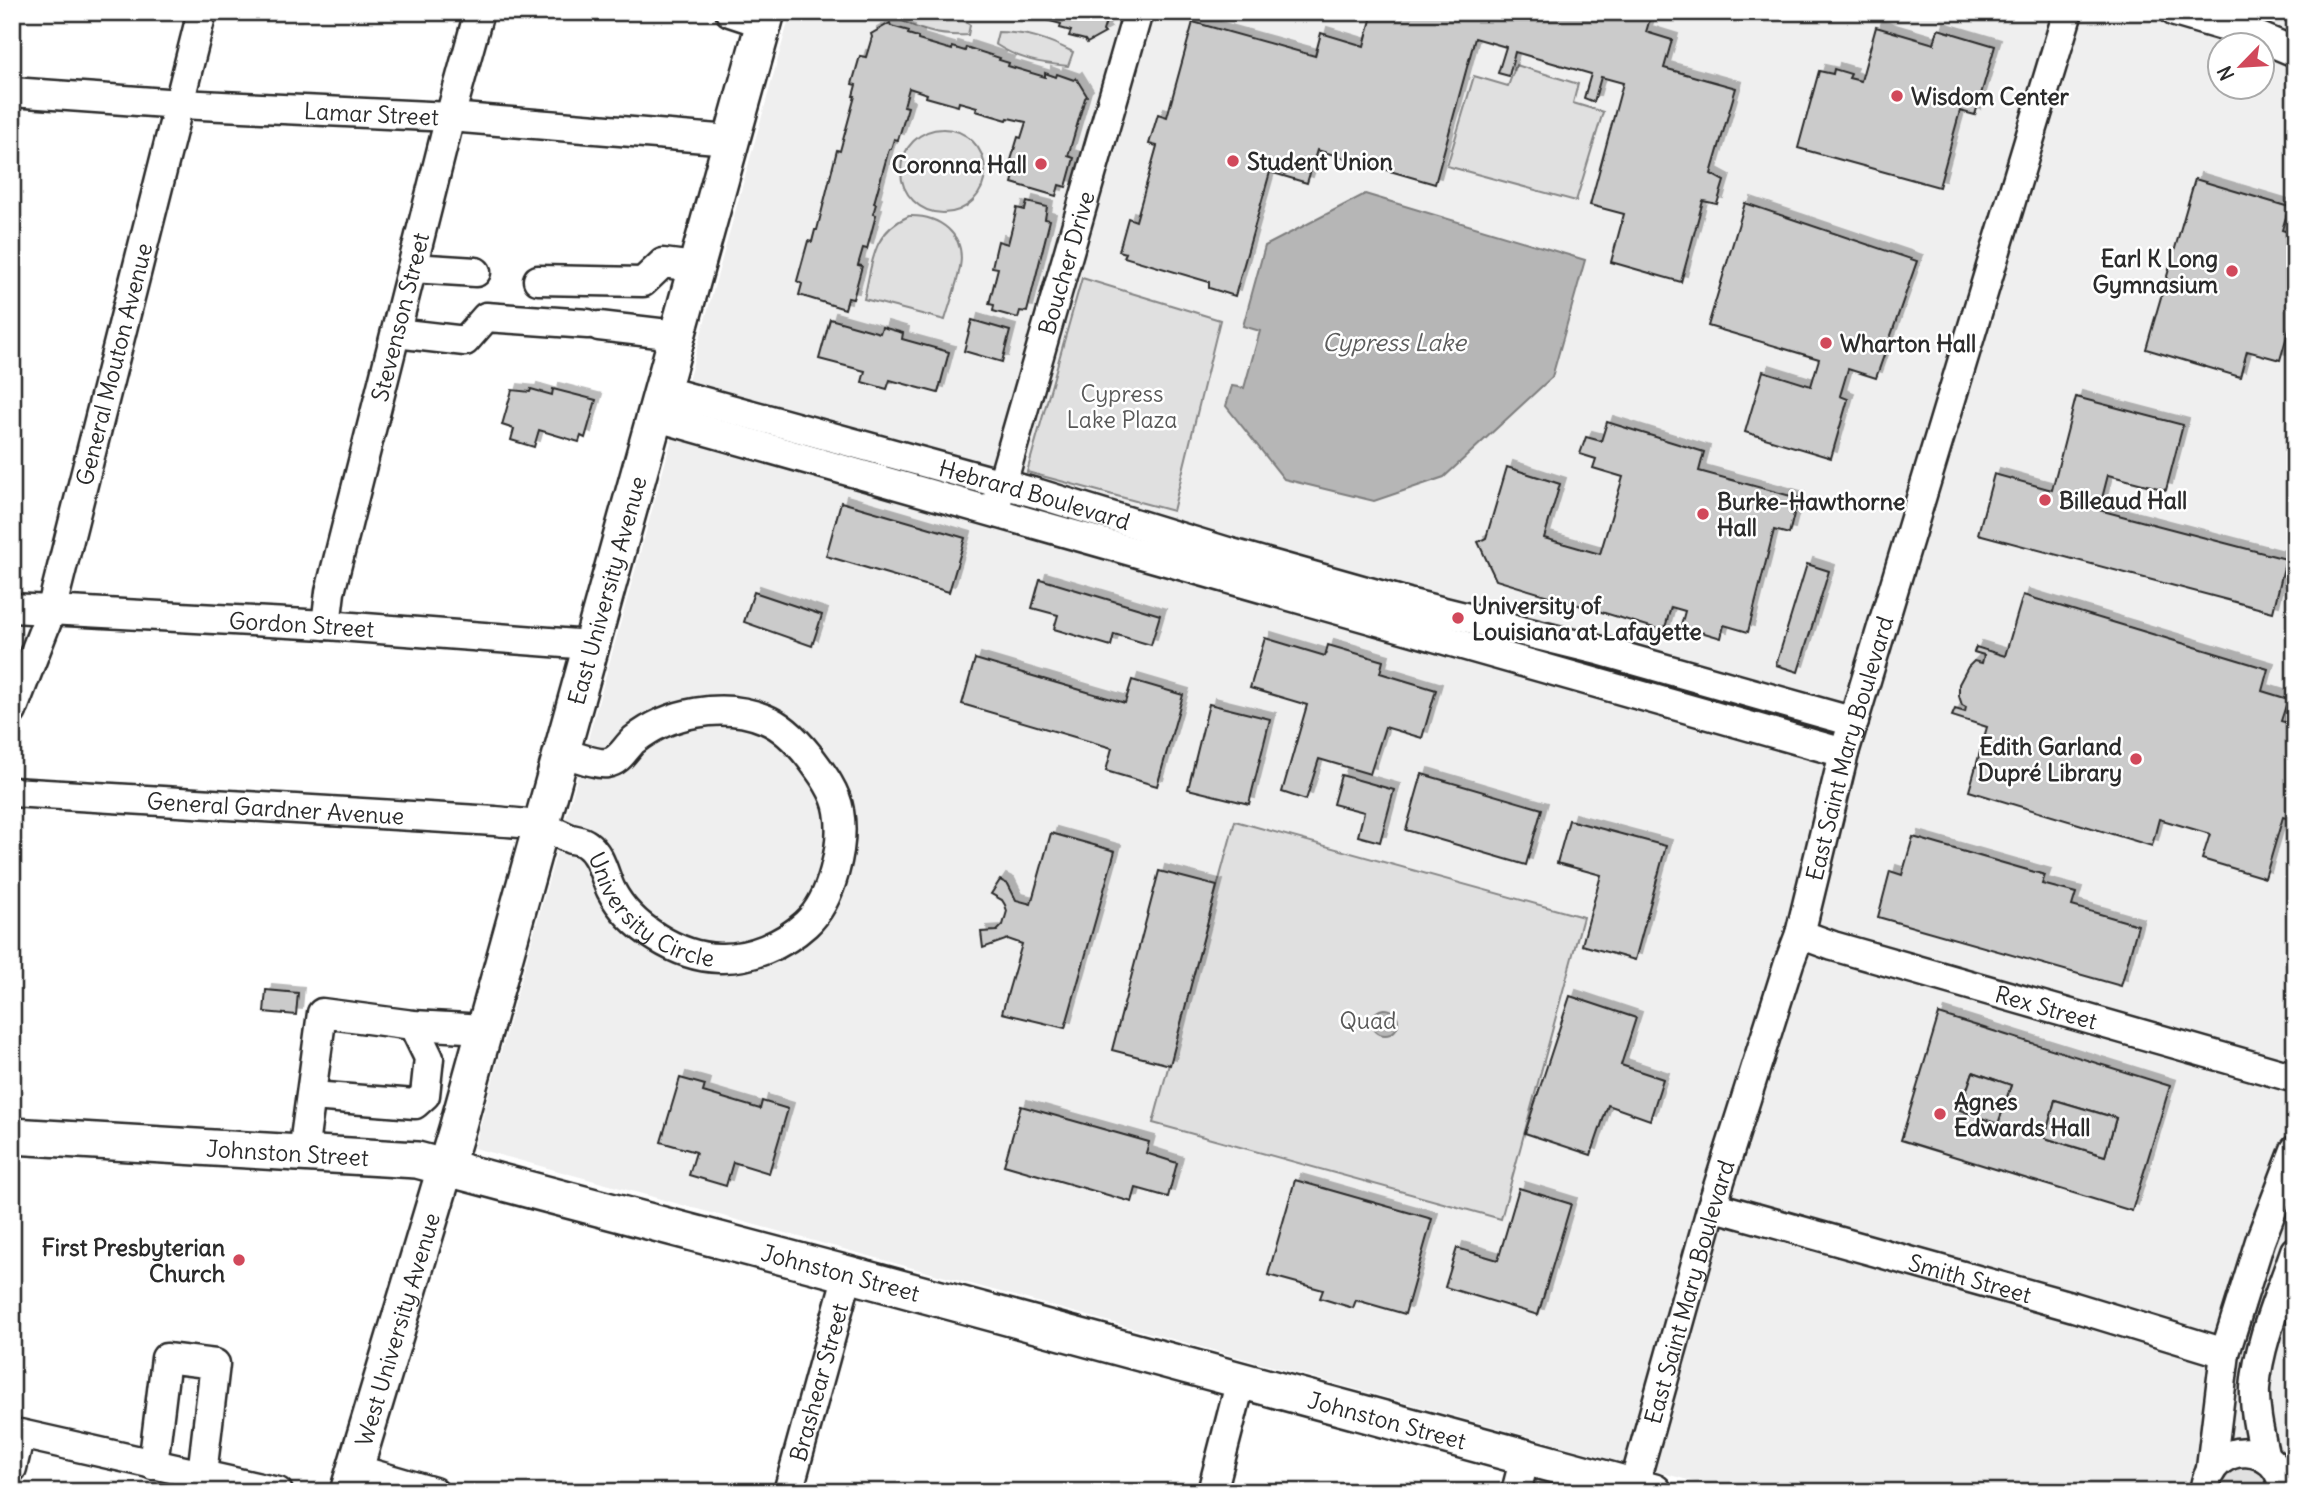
<svg xmlns="http://www.w3.org/2000/svg" width="2307" height="1504" font-family="Delius,sans-serif">
	<style>
		.built { fill: #efefef; fill-rule: evenodd }
		.green { fill: #e0e0e0; stroke: #868686; stroke-width: 2 }
		.water { fill: #b6b6b6; stroke: #7e7e7e; stroke-width: 2 }
		.building { fill: #cbcbcb; stroke: #2b2b2b; stroke-width: 2; fill-rule: evenodd; filter: url(#shadow) }
		.lines { fill: none; stroke-linecap: round; stroke-linejoin: round }
		.minor-casing { stroke: #2b2b2b; stroke-width: 33 }
		.major-casing { stroke: #2b2b2b; stroke-width: 40 }
		.minor { stroke: #fff; stroke-width: 28 }
		.major { stroke: #fff; stroke-width: 35 }
		.poi-dot { fill: #d1495b; stroke: #fff; stroke-width: 2.5 }
		.labels { text-anchor: middle; dominant-baseline: central; stroke-width: 5; stroke-linejoin: round; paint-order: stroke }
		.poi-label { font-size: 23px; font-weight: bold; fill: #2b2b2b; stroke: #fff; text-anchor: start }
		.street-label { font-size: 23px; fill: #2b2b2b; stroke: #fff }
		.park-label { font-size: 23px; fill: #585858; stroke: #fff }
		.water-label { font-size: 24px; font-style: italic; fill: #5c5c5c; stroke: #fff }
	</style>
	<defs>
		<filter id="shadow"><feDropShadow dx="6" dy="-6" stdDeviation="0" flood-color="#0004"/></filter>
	</defs>
	<rect width="100%" height="100%" fill="#fff"/>
	<filter id="ink" filterUnits="userSpaceOnUse"><feTurbulence type="fractalNoise" baseFrequency=".0143" numOctaves="2"/><feDisplacementMap in="SourceGraphic" scale="14" xChannelSelector="R" yChannelSelector="G"/><feConvolveMatrix kernelMatrix="1 2 1 2 8 2 1 2 1" color-interpolation-filters="sRGB"/></filter>
	<g filter="url(#ink)">
		<path class="built" d="M791,12H2295V1492H1732L474,1148ZM2220,46H2262V88H2220Z"/>
		<g class="green">
			<path d="M894,12H951L970,25L968,35C939,37 918,30 893,16Z"/>
			<path d="M998,32C1029,33 1045,38 1073,52L1068,66C1039,63 1020,60 995,44Z"/>
			<path d="M1516,65L1578,84L1573,103L1603,112L1576,201L1447,166L1474,76L1508,86Z"/>
			<circle cx="943" cy="171" r="42"/>
			<path d="M909,216C939,215 966,234 960,267C957,285 950,303 945,320L864,299C873,262 871,233 909,216Z"/>
			<path d="M1082,278L1220,320L1173,511L1027,472Z"/>
			<path d="M1235,821L1583,917L1501,1219L1153,1123Z"/>
			<path d="M2260,1464L2275,1492H2212L2222,1467Z"/>
		</g>
		<g class="water">
			<path d="M1365,194L1585,260L1552,377L1444,477L1374,501L1284,479L1226,406L1232,386L1244,388L1260,331L1243,326L1265,246Z"/>
			<circle cx="1385" cy="1022" r="13"/>
		</g>
		<g class="building">
			<path d="M990,12H1109L1103,31L1105,33L1087,43L1085,40L1069,36L1071,31L1060,28L1061,24L1021,13L1020,17L1012,15L1011,18Z"/>
			<path d="M1373,12H1652L1646,32L1672,40L1664,68L1736,88L1711,174L1724,181L1717,204L1703,201L1681,282L1611,262L1624,214L1590,205L1623,83L1601,77L1594,102L1584,98L1591,74L1515,52L1509,76L1498,73L1506,47L1475,38L1435,184L1317,150L1307,183L1270,172L1235,296L1209,288V282L1124,257L1126,253L1119,251L1128,218L1136,221L1157,146L1149,144L1158,114L1167,117L1193,22L1315,56L1321,33L1364,46Z"/>
			<path d="M890,23L891,26L909,31L908,34L918,37V40L952,50V47L965,51L966,47L1000,58L999,60L1009,63L1008,66L1045,77V73L1056,77L1057,74L1074,80L1076,78L1087,96L1085,98L1068,156L1074,158L1066,187L1059,185L1056,196L1012,183L1015,172L1008,170L1018,137L1021,138L1026,122L1008,118L1007,120L976,111L977,107L959,102L958,106L926,97L927,94L909,88L904,106L908,107L898,140L894,139L891,149H889L874,203L876,204L873,214L876,215L867,249L863,248L858,265L862,266L853,299L848,298L845,309L799,295L802,284L797,281L808,241L812,242L815,230H817L837,150L840,151L855,96H853L856,85L852,84L860,56L866,57L872,37L871,34Z"/>
			<path d="M1876,27L1934,44L1938,29L1995,46L1975,115L1960,111L1939,187L1798,148L1819,71L1833,74L1834,69L1851,74L1849,78L1861,81Z"/>
			<path d="M2195,179L2289,207L2282,230L2295,234V308L2280,360L2247,351L2240,377L2146,349Z"/>
			<path d="M1027,202L1047,207L1045,219L1050,220L1027,312L1020,311L1018,318L993,311L994,305L989,304L998,268L992,267L998,241L1008,244L1017,208L1025,210Z"/>
			<path d="M1745,203L1917,261L1876,378L1848,369L1840,396L1848,399L1831,458L1745,432L1763,371L1811,386L1819,359L1708,326Z"/>
			<path d="M830,319L880,333L882,327L903,333L902,339L949,352L938,393L890,380L887,389L862,382L865,371L819,359Z"/>
			<path d="M972,320L1010,331L1002,362L964,351Z"/>
			<path d="M531,389L552,395L553,389L596,400L585,438L581,436L579,442L539,430L534,447L511,440L514,429L502,425L512,390L530,392Z"/>
			<path d="M2076,397L2183,425L2166,490L2108,475L2099,510L2286,559L2273,612L1978,534L1994,474L2052,490Z"/>
			<path d="M1607,422L1704,452L1699,471L1798,498L1789,534L1774,530L1748,632L1724,625L1721,638L1681,626L1685,611L1671,607L1664,631L1496,580L1478,542L1486,538L1507,467L1560,484L1544,538L1600,554L1623,477L1593,468L1596,459L1580,454L1586,437L1601,441Z"/>
			<path d="M841,502L965,538L949,592L826,556Z"/>
			<path d="M1807,564L1829,571L1798,672L1776,665Z"/>
			<path d="M1040,579L1160,615L1151,645L1114,634L1111,646L1054,629L1058,615L1032,608Z"/>
			<path d="M754,592L822,615L812,646L744,622Z"/>
			<path d="M2023,595L2268,669L2262,691L2288,699L2281,721L2295,725V821L2283,817L2265,878L2202,859L2210,834L2159,819L2152,846L1969,791L1987,727L1952,716L1955,709L1965,712L1966,707L1962,705L1959,696V684L1968,667L1974,661L1982,663L1984,655L1974,652L1976,647L2005,656Z"/>
			<path d="M1265,638L1325,656L1328,645L1383,661L1380,673L1436,690L1422,738L1385,727L1370,774L1319,759L1306,800L1282,792L1307,705L1250,688Z"/>
			<path d="M975,659L1125,703L1132,680L1183,695L1157,786L1106,771L1112,748L962,704Z"/>
			<path d="M1209,704L1270,719L1249,804L1188,789Z"/>
			<path d="M1422,774L1542,809L1526,865L1406,830Z"/>
			<path d="M1341,775L1394,790L1380,842L1358,836L1364,812L1333,804Z"/>
			<path d="M1569,820L1666,846L1635,960L1582,945L1601,875L1557,863Z"/>
			<path d="M1051,833L1115,851L1065,1028L1002,1013L1022,944L1008,939L983,948L981,932L997,931L1003,925L1007,911L1005,905L1002,900L991,894L1000,880L1008,884L1016,900L1031,904Z"/>
			<path d="M1913,837L2045,875L2042,884L2076,893L2072,906L2138,925L2121,986L1878,917L1890,871L1902,875Z"/>
			<path d="M1159,871L1217,886L1170,1065L1112,1050Z"/>
			<path d="M266,990L298,993L296,1015L264,1012Z"/>
			<path d="M1570,996L1636,1018L1621,1065L1663,1079L1650,1120L1608,1105L1591,1155L1525,1133Z"/>
			<path d="M1939,1014L2170,1086L2132,1211L1901,1140ZM1973,1072L2011,1085L1998,1124L1960,1110ZM2055,1100L2116,1118L2105,1156L2045,1138Z"/>
			<path d="M1973,1072L2011,1085L1998,1124L1960,1110Z"/>
			<path d="M680,1078L705,1085L703,1092L760,1109L762,1101L788,1109L769,1173L733,1162L726,1186L689,1175L696,1152L661,1142Z"/>
			<path d="M2055,1100L2116,1118L2105,1156L2045,1138Z"/>
			<path d="M1021,1106L1149,1142L1146,1153L1177,1163L1168,1197L1136,1188L1132,1202L1004,1165Z"/>
			<path d="M1295,1180L1432,1219L1405,1314L1356,1300L1353,1308L1320,1298L1323,1290L1268,1275Z"/>
			<path d="M1519,1188L1571,1204L1538,1315L1445,1287L1457,1248L1498,1260Z"/>
		</g>
		<g class="lines">
			<g class="minor-casing">
				<g id="minor">
					<path d="M730,12L763,23"/>
					<path d="M2175,12L2257,36L2295,52"/>
					<path id="s1" d="M12,92L180,104L450,117L730,140"/>
					<path d="M412,268L476,272"/>
					<path d="M538,280L643,282L663,263L695,267"/>
					<path d="M599,326L676,335"/>
					<path d="M396,333L465,341L486,317L588,324"/>
					<path id="s2" d="M661,390L1039,494L1231,553L1408,603L1602,651L1854,722"/>
					<path d="M654,416L1844,753"/>
					<path id="s3" d="M997,501L1138,12"/>
					<path id="s4" d="M12,608L326,625L590,645"/>
					<path id="s5" d="M326,625L330,592L450,117L479,12"/>
					<path id="s6" d="M12,711L51,611L202,12"/>
					<path id="s7" d="M12,792L495,821C510,823 527,822 542,827C552,830 561,835 571,839C576,840 583,841 586,844C601,854 604,876 611,890C630,927 678,957 719,958C750,959 783,945 806,924C832,900 845,845 839,811C836,791 821,772 809,756C797,741 783,726 765,719C723,702 669,712 634,740C625,748 620,761 607,763C597,765 572,755 561,752"/>
					<path id="s8" d="M1800,934L1833,946L2295,1078"/>
					<path d="M312,1096L415,1104L425,1095L429,1058L413,1025"/>
					<path d="M303,1153L322,1013L413,1025L484,1029"/>
					<path id="s9" d="M1712,1206L2074,1307L2225,1353"/>
					<path d="M2265,1458C2260,1435 2254,1411 2255,1388C2259,1341 2280,1295 2295,1251"/>
					<path d="M153,1465L166,1358L215,1364L202,1474"/>
					<path d="M12,1468L20,1434L278,1492"/>
					<path d="M2211,1468L2225,1353L2260,1241L2295,1150"/>
					<path d="M355,1469L434,1492"/>
					<path id="s10" d="M788,1492L848,1274"/>
					<path d="M1212,1492L1241,1380"/>
					<path d="M1516,1492L1525,1457"/>
					<path id="s11" d="M1632,1492L1712,1206L1789,963L1800,934L1844,753L2068,12"/>
					<path d="M2204,1492C2211,1435 2284,1443 2283,1492"/>
				</g>
			</g>
			<g class="major-casing">
				<g id="major">
					<path id="s12" d="M12,1136L417,1160L848,1274L1654,1492"/>
					<path id="s13" d="M348,1492L457,1129L767,12"/>
				</g>
			</g>
			<use href="#minor" class="minor"/>
			<use href="#major" class="major"/>
		</g>
	</g>
	<g class="poi-dot">
		<circle cx="1897" cy="96" r="7"/>
		<circle cx="1233" cy="161" r="7"/>
		<circle cx="1041" cy="164" r="7"/>
		<circle cx="2232" cy="271" r="7"/>
		<circle cx="1826" cy="343" r="7"/>
		<circle cx="2045" cy="500" r="7"/>
		<circle cx="1703" cy="514" r="7"/>
		<circle cx="1458" cy="618" r="7"/>
		<circle cx="2136" cy="759" r="7"/>
		<circle cx="1940" cy="1114" r="7"/>
		<circle cx="239" cy="1260" r="7"/>
	</g>
	<g class="labels">
		<g class="poi-label">
			<text x="1911" y="96">Wisdom Center</text>
			<text x="1247" y="161">Student Union</text>
			<text x="1027" y="164" text-anchor="end">Coronna Hall</text>
			<text x="2218" y="258" text-anchor="end">Earl K Long<tspan x="2218" dy="26">Gymnasium</tspan></text>
			<text x="1840" y="343">Wharton Hall</text>
			<text x="2059" y="500">Billeaud Hall</text>
			<text x="1717" y="501">Burke-Hawthorne<tspan x="1717" dy="26">Hall</tspan></text>
			<text x="1472" y="605">University of<tspan x="1472" dy="26">Louisiana at Lafayette</tspan></text>
			<text x="2122" y="746" text-anchor="end">Edith Garland<tspan x="2122" dy="26">Dupré Library</tspan></text>
			<text x="1954" y="1101">Agnes<tspan x="1954" dy="26">Edwards Hall</tspan></text>
			<text x="225" y="1247" text-anchor="end">First Presbyterian<tspan x="225" dy="26">Church</tspan></text>
		</g>
		<g class="street-label">
			<text stroke="none"><textPath href="#s1" startOffset="360">Lamar Street</textPath></text>
			<text stroke="none"><textPath href="#s3" startOffset="248">Boucher Drive</textPath></text>
			<text stroke="none"><textPath href="#s5" startOffset="317">Stevenson Street</textPath></text>
			<text stroke="none"><textPath href="#s6" startOffset="362">General Mouton Avenue</textPath></text>
			<text stroke="none"><textPath href="#s2" startOffset="388">Hebrard Boulevard</textPath></text>
			<text stroke="none"><textPath href="#s13" startOffset="938">East University Avenue</textPath></text>
			<text stroke="none"><textPath href="#s4" startOffset="290">Gordon Street</textPath></text>
			<text stroke="none"><textPath href="#s11" startOffset="775">East Saint Mary Boulevard</textPath></text>
			<text stroke="none"><textPath href="#s7" startOffset="264">General Gardner Avenue</textPath></text>
			<text stroke="none"><textPath href="#s7" startOffset="676">University Circle</textPath></text>
			<text stroke="none"><textPath href="#s8" startOffset="257">Rex Street</textPath></text>
			<text stroke="none"><textPath href="#s12" startOffset="276">Johnston Street</textPath></text>
			<text stroke="none"><textPath href="#s12" startOffset="844">Johnston Street</textPath></text>
			<text stroke="none"><textPath href="#s9" startOffset="268">Smith Street</textPath></text>
			<text stroke="none"><textPath href="#s11" startOffset="208">East Saint Mary Boulevard</textPath></text>
			<text stroke="none"><textPath href="#s13" startOffset="170">West University Avenue</textPath></text>
			<text stroke="none"><textPath href="#s10" startOffset="114">Brashear Street</textPath></text>
			<text stroke="none"><textPath href="#s12" startOffset="1410">Johnston Street</textPath></text>
		</g>
		<g class="park-label">
			<text x="1122" y="393">Cypress<tspan x="1122" dy="26">Lake Plaza</tspan></text>
			<text x="1368" y="1020">Quad</text>
		</g>
		<g class="water-label">
			<text x="1394" y="342">Cypress Lake</text>
		</g>
	</g>
	<rect width="2307" height="1504" fill="none" stroke="#fff" stroke-width="42"/>
	<rect x="21" y="21" width="2265" height="1462" fill="none" stroke="#2b2b2b" stroke-width="2.5" filter="url(#ink)"/>
	<g transform="translate(2241 66) rotate(245)"><circle r="33" fill="#ffffff" stroke="#aaaaaa" stroke-width="2"/>
	<path d="M0-5L12 26L0 18L-12 26Z" fill="#d1495b"/>
	<text y="-10" font-size="19" font-weight="bold" text-anchor="middle" fill="#2b2b2b">N</text>
	</g>
</svg>
